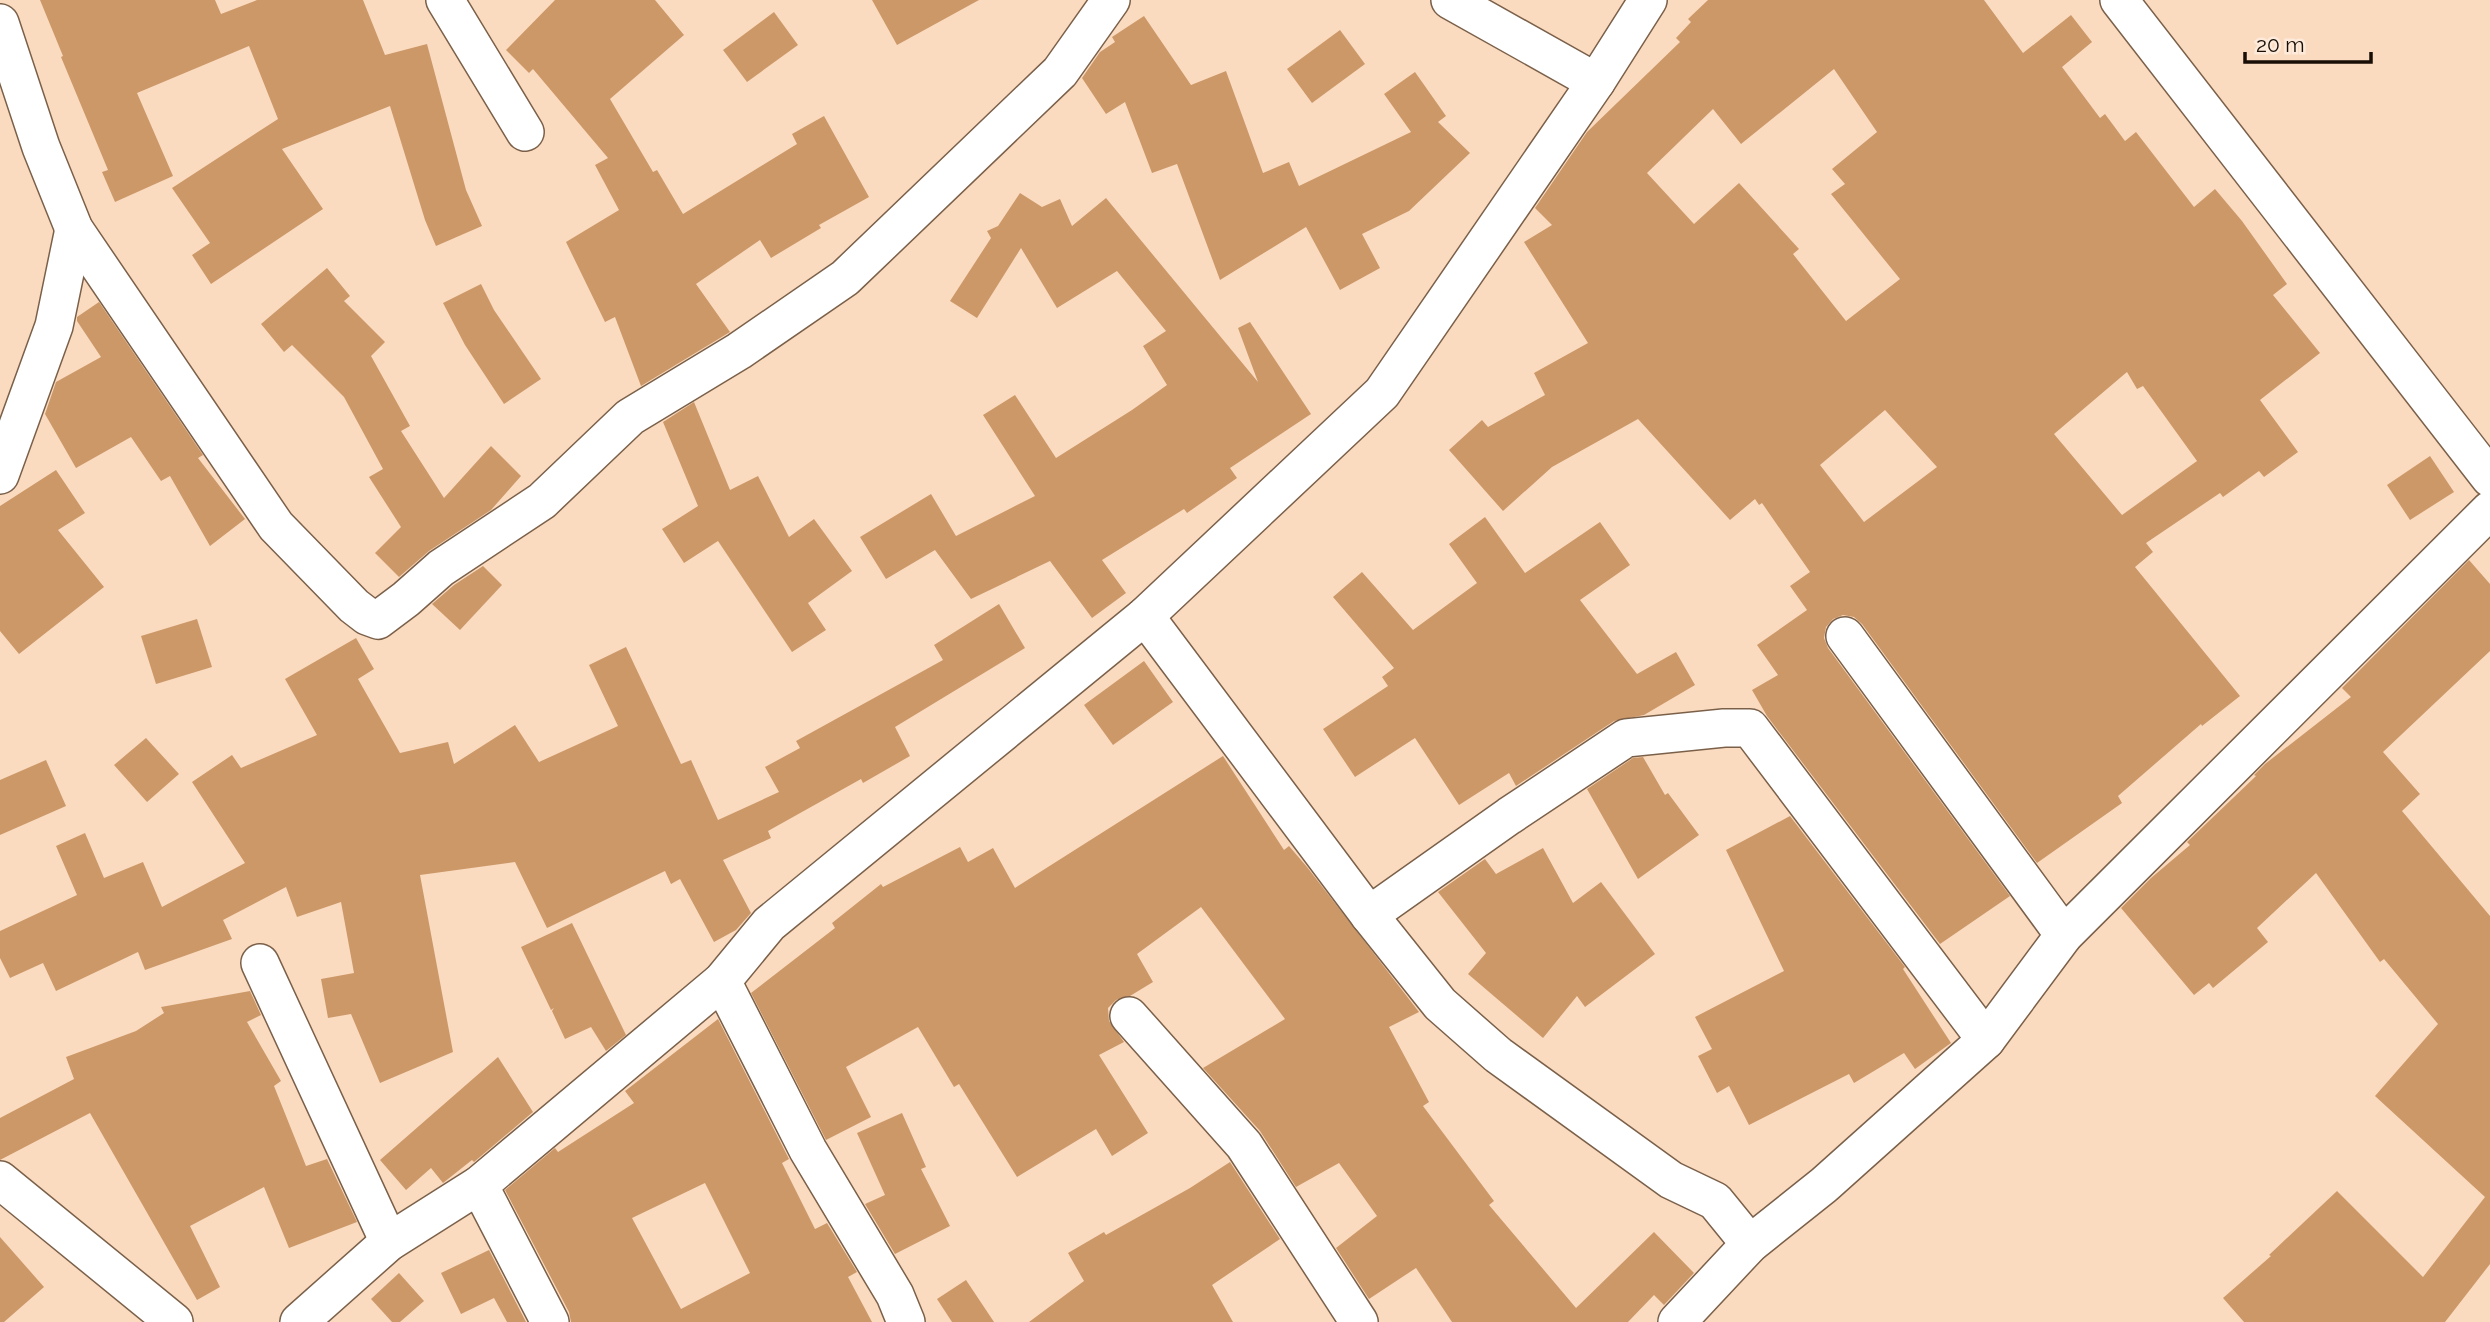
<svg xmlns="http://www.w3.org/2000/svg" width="2490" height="1322" font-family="Raleway,sans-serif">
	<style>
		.building { fill: #cd9868; fill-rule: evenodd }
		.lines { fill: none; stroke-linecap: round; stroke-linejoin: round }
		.street-casing { stroke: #7b6049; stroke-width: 40 }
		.street { stroke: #fff; stroke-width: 37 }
	</style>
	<rect width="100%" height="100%" fill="#fadbc0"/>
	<g class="building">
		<path d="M40,0H215L221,14L257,0H363L385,55L427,44L466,190L482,226L436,246L425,220L390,106L282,149L323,209L211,284L192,255L210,243L172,188L278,119L249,46L137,93L173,176L115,202L102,172L108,170L61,57L63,56Z"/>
		<path d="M555,0H655L684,35L610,99L653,172L657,170L683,214L797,144L792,134L824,116L869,197L819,225L821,228L771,258L760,240L696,284L730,332L641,386L615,317L605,322L566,242L619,210L595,165L608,158L533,69L529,73L506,50Z"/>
		<path d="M872,0H979L897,45Z"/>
		<path d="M1708,0H1984L2023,53L2071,15L2092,42L2062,67L2100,118L2105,114L2125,141L2136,132L2194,207L2215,189L2242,221L2287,284L2273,295L2320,353L2260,400L2298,452L2264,477L2259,471L2223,497L2220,493L2146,543L2153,552L2135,567L2240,696L2202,726L2201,724L2118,796L2122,803L2037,863L1862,624L1854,617L1843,615L1833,619L1826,627L1824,638L1828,648L2010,896L1940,944L1767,716L1752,690L1778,675L1757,645L1807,610L1790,586L1810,572L1762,503L1759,505L1755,499L1730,520L1638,419L1552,467L1503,511L1449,450L1482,420L1488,427L1545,395L1534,373L1588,343L1524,242L1552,225L1535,208L1587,132L1680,42L1676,38L1691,22L1688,19ZM1834,69L1877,132L1832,169L1845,184L1831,194L1900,279L1846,321L1793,254L1799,249L1739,183L1694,224L1647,173L1713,109L1741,144ZM2127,372L2137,389L2143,386L2197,461L2122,515L2054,434ZM1885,410L1937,467L1864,522L1820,465Z"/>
		<path d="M774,12L798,45L747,82L723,50Z"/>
		<path d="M1144,16L1191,85L1226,71L1263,173L1289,162L1299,186L1411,132L1384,94L1415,72L1446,116L1438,122L1470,153L1409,211L1362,234L1380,268L1340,290L1306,227L1220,280L1177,164L1152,173L1125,102L1106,114L1082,78L1100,52L1115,42L1112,37Z"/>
		<path d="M1340,30L1365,64L1312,103L1287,69Z"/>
		<path d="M1020,193L1042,207L1060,199L1072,226L1106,198L1258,382L1238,328L1250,322L1311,414L1230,468L1237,478L1187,513L1184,509L1102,560L1126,593L1092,618L1050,561L971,599L935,550L886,579L860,537L931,494L956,536L1035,496L983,415L1015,395L1056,458L1132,410L1167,385L1143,346L1166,331L1117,271L1057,308L1021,248L977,318L950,301L991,238L987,231L998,226Z"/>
		<path d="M327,268L350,296L344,301L385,342L371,356L410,426L401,431L444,498L491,446L521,476L491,510L429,551L399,577L375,553L401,527L369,477L383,469L344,397L292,345L284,352L261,324Z"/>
		<path d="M481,284L494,310L541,379L504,404L465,345L443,303Z"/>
		<path d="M99,302L203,455L198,458L245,519L210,546L170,476L161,481L131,437L76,468L45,414L56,382L101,357L77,321V317Z"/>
		<path d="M694,402L730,490L758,476L789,537L814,519L852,571L808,603L826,630L792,652L718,541L684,563L662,529L698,506L663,422Z"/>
		<path d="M2430,456L2454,492L2410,520L2387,485Z"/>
		<path d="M56,470L85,513L58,530L104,587L19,654L0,631V506Z"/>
		<path d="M1485,517L1525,573L1600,522L1630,565L1580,600L1637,674L1676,652L1695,685L1644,715L1614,721L1516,786L1509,773L1459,805L1415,738L1355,777L1323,729L1388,686L1382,677L1394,668L1333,597L1362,572L1413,630L1477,583L1449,544Z"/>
		<path d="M2469,560L2490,584V651L2383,752L2420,794L2402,811L2490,916V1264L2445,1322H2244L2223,1298L2271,1256L2269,1255L2337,1191L2423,1277L2485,1197L2375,1096L2438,1024L2384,959L2380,962L2316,873L2257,928L2268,942L2213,988L2209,983L2194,995L2121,908L2151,878L2190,845L2187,842L2256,776L2254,775L2265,764L2351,697L2342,688Z"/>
		<path d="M483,566L502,585L460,630L432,604L454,585Z"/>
		<path d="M999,604L1025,648L895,727L910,756L863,783L861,779L768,831L771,838L723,860L751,913L736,930L714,942L680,879L671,884L665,871L547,928L515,862L420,875L453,1052L380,1083L351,1014L328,1018L321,979L354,973L341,902L297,917L286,887L223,920L232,939L145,970L138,952L56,991L43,963L10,978L0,958V931L77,895L56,846L85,833L104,878L143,862L162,907L245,863L192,782L232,755L241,768L317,735L285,679L356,638L374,669L358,679L400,753L448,742L454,764L515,725L539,762L618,726L589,665L626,647L681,764L691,760L718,820L779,792L765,767L800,748L796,741L943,660L934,645Z"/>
		<path d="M197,619L212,667L156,684L141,636Z"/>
		<path d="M1144,661L1173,702L1113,745L1084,705Z"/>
		<path d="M146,738L179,774L147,802L114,765Z"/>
		<path d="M1223,756L1284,850L1289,846L1307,867L1419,1012L1389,1027L1429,1102L1423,1106L1494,1201L1489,1205L1576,1308L1654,1232L1694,1273L1664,1305L1654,1295L1628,1322H1452L1416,1268L1369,1299L1336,1248L1377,1216L1339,1163L1296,1187L1260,1131L1203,1068L1285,1019L1201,907L1137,954L1153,982L1130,996L1116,1000L1108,1008L1109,1021L1124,1042L1099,1055L1148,1133L1112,1156L1096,1129L1017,1177L959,1084L954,1087L918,1027L846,1067L871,1117L826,1140L751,993L835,928L832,923L881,884L883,887L960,847L968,862L993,848L1015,888Z"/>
		<path d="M1643,757L1665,795L1668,793L1699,835L1638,879L1587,789L1633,758Z"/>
		<path d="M46,760L66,806L0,835V780Z"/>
		<path d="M1790,816L1905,967L1903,969L1951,1043L1915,1069L1904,1053L1854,1083L1849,1074L1749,1125L1729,1086L1717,1093L1698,1056L1712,1049L1695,1017L1784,971L1726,850Z"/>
		<path d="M1543,848L1573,903L1601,882L1655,954L1585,1007L1577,996L1543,1038L1468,974L1486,953L1438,892L1485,859L1496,874Z"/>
		<path d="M572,923L626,1035L606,1051L591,1027L565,1039L552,1011L554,1008L551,1010L521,947Z"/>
		<path d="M250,991L261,1015L247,1022L281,1081L274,1086L306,1166L327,1159L357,1222L289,1248L264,1187L190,1226L220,1287L197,1300L90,1113L0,1160V1118L74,1079L66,1057L136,1031L164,1013L161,1007Z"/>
		<path d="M718,1019L789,1159L782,1163L815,1229L827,1223L857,1272L848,1277L872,1322H571L569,1312L505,1190L555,1148L558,1152L634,1103L625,1091ZM705,1183L750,1273L681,1309L632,1218Z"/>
		<path d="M498,1057L533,1112L474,1162L472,1160L443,1183L431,1168L406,1190L380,1160Z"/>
		<path d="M902,1113L926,1167L921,1169L950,1226L895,1254L865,1204L885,1195L857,1133Z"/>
		<path d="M1230,1162L1280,1239L1212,1285L1233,1322H1029L1084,1281L1068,1253L1104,1232L1106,1235L1190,1188Z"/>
		<path d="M0,1237L44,1287L4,1322H0Z"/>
		<path d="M489,1250L526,1322H507L494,1298L461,1314L441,1273Z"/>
		<path d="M399,1273L424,1301L400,1322H392L371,1299Z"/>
		<path d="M966,1280L994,1322H952L937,1299Z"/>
	</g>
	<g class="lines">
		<g class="street-casing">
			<g id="street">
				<path d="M445,0L525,132"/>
				<path d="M1450,0L1596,82"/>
				<path d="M2119,0L2490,478"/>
				<path d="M0,23L41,147L74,229L276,526L354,606L367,616L378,620L406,599L441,568L542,501L630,417L739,351L845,278L1060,72L1111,0"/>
				<path d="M0,475L54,326L74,229"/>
				<path d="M1145,616L1369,915L1440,1004L1498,1055L1671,1180L1715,1201L1750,1244"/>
				<path d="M1845,636L2064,935"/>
				<path d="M1369,915L1509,816L1626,738L1724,728H1750L1986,1040"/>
				<path d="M260,963L389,1242"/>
				<path d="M722,981L808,1150L895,1295L906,1322"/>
				<path d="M1129,1016L1244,1145L1359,1322"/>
				<path d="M0,1180L174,1322"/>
				<path d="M479,1185L550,1322"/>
				<path d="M299,1322L389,1242L479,1185L722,981L769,924L1145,616L1382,393L1596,82L1648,0"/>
				<path d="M1677,1322L1750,1244L1824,1185L1986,1040L2064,935L2490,510"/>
			</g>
		</g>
		<use href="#street" class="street"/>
	</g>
	<path d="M2245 52v10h126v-10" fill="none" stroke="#180e05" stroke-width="3.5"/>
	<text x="2256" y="52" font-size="21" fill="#180e05" stroke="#feeada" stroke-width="5" paint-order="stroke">20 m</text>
</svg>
